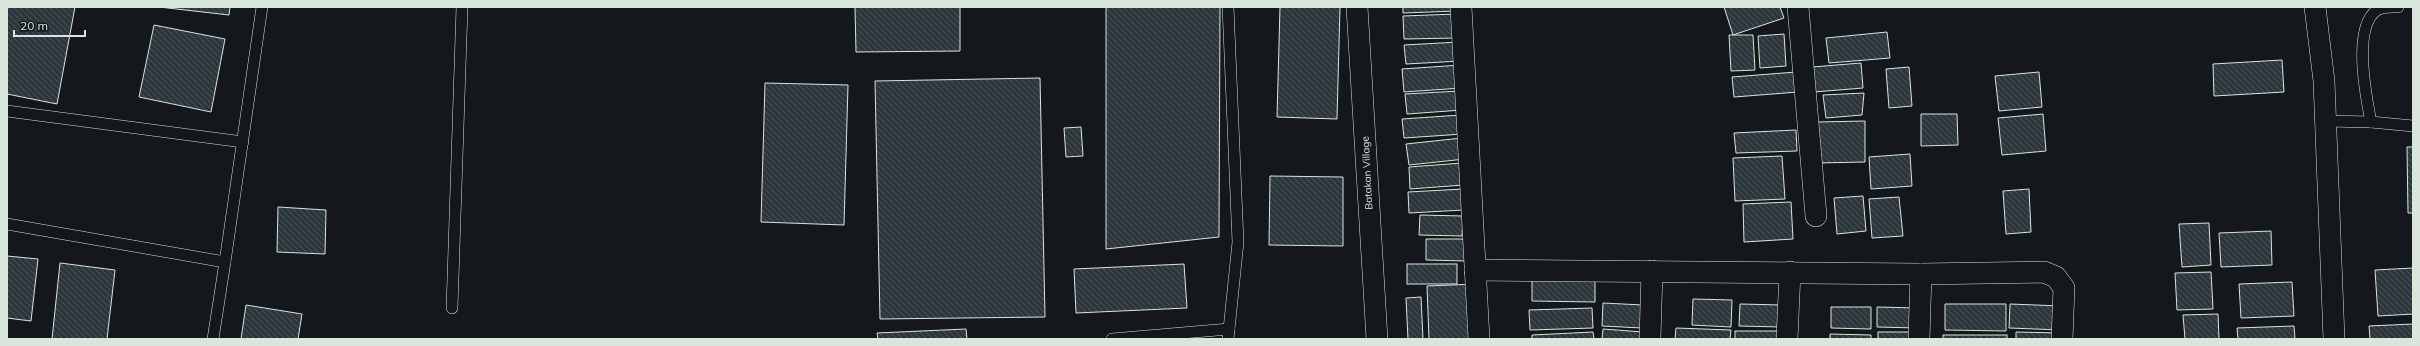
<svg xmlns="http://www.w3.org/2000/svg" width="2420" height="346" font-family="Mulish,sans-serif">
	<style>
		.building { fill: url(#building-back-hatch); stroke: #d8e6dc }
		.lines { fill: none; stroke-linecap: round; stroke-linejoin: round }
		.service-casing { stroke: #d8e6dc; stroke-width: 12 }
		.minor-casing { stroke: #d8e6dc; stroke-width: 22 }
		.service { stroke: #14181c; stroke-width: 11 }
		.minor { stroke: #14181c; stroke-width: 21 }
		.labels { text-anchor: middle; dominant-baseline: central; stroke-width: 3; stroke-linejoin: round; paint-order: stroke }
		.street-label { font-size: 10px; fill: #d8e6dc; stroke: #14181c }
	</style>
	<defs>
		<pattern id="building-back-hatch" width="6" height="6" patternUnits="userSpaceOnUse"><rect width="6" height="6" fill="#2c363c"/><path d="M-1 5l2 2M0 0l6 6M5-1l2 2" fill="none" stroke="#4a5358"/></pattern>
	</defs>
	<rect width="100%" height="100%" fill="#14181c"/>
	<g class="building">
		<path d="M7,7H75L57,104L7,94Z"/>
		<path d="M159,7H230L229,15Z"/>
		<path d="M855,7H960V51L856,52Z"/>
		<path d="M1106,7H1220L1219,237L1106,249Z"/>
		<path d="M1280,7H1340L1337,119L1277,117Z"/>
		<path d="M1403,7H1457V11L1403,13Z"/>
		<path d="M1724,7H1780L1784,18L1733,35Z"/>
		<path d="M1456,14L1457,38L1404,39L1403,16Z"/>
		<path d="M154,25L225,39L211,112L139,97Z"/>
		<path d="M1887,32L1890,58L1829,63L1826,38Z"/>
		<path d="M1784,34L1786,66L1760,68L1758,36Z"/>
		<path d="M1729,35H1753L1755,70L1731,71Z"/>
		<path d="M1459,42L1461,61L1406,64L1404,45Z"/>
		<path d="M2282,60L2284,92L2214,96L2213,64Z"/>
		<path d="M1861,63L1863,88L1814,92L1812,67Z"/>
		<path d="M1461,65L1462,88L1404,92L1402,69Z"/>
		<path d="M1909,67L1912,106L1889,108L1886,69Z"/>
		<path d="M1796,72L1798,92L1734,97L1732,77Z"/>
		<path d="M2039,72L2042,107L1999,111L1995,76Z"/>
		<path d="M1040,78L1045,317L880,319L875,81Z"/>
		<path d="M765,83L848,85L844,225L761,222Z"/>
		<path d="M1460,91L1462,110L1407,114L1405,94Z"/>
		<path d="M1864,93L1862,115L1826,118L1823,95Z"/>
		<path d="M1921,114H1957L1958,145L1921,146Z"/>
		<path d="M2043,114L2046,151L2002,155L1998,118Z"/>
		<path d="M1461,115L1463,134L1404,138L1402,119Z"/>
		<path d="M1865,121V162L1817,163V122Z"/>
		<path d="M1081,127L1083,156L1066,157L1064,128Z"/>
		<path d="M1796,130L1797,151L1736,153L1734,133Z"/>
		<path d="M1462,138L1465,159L1409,165L1406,144Z"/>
		<path d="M2407,147H2413V213H2408Z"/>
		<path d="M1910,154L1912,186L1871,189L1869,157Z"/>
		<path d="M1782,156L1785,199L1735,201L1733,158Z"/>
		<path d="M1462,163L1464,185L1410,189L1409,167Z"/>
		<path d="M1270,176L1343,177V246L1269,245Z"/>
		<path d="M1463,189L1464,210L1409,213L1408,192Z"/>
		<path d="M2029,189L2031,232L2006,234L2003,191Z"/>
		<path d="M1863,196L1866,231L1837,234L1834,198Z"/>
		<path d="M1899,197L1903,236L1872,238L1869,199Z"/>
		<path d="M1791,202L1793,239L1744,242L1743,204Z"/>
		<path d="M278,207L326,210L325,254L277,252Z"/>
		<path d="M1420,215L1463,216L1462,236L1419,235Z"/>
		<path d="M2209,223L2211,265L2182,267L2179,224Z"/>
		<path d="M2271,231L2272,265L2221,267L2219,233Z"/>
		<path d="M1426,239H1466V261L1426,260Z"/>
		<path d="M7,256L38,259L31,321L7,318Z"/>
		<path d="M60,263L115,270L107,339H52Z"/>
		<path d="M1184,264L1187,308L1076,313L1074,269Z"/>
		<rect x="1407" y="264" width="50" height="20"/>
		<path d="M2413,268V314L2378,316L2375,270Z"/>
		<path d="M2211,272L2213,309L2177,310L2175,273Z"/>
		<path d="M1532,280L1595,281V302L1532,301Z"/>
		<path d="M2292,282L2294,316L2241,318L2239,284Z"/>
		<path d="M1476,284L1479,339H1429L1427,286Z"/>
		<path d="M1421,297L1423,339H1408L1406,298Z"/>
		<path d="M1693,299L1732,300L1731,327L1692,325Z"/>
		<path d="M1603,303L1643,305L1642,328L1602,326Z"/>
		<path d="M1740,304L1782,305L1781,327L1739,326Z"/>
		<path d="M1945,304H2006V331L1945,330Z"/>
		<path d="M2010,304L2061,306V330L2009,328Z"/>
		<path d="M246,305L302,314L298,339H241Z"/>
		<path d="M1831,307H1871V329L1831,328Z"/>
		<path d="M1877,307L1917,308V328L1877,327Z"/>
		<path d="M1592,308L1593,328L1530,330L1529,310Z"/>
		<path d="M2218,314L2219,339H2185L2183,315Z"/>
		<path d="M2413,324V339H2370L2369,326Z"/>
		<path d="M2294,326L2295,339H2238L2237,328Z"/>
		<path d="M1676,328L1731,330L1730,339H1675Z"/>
		<path d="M966,329L967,339H878L877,333Z"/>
		<path d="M1603,329L1643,332L1642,339H1602Z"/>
		<rect x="1735" y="331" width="46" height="8"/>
		<path d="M1593,332L1594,339H1532V335Z"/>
		<rect x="1878" y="332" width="39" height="7"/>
		<path d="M2016,332L2060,333L2059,339H2016Z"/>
		<path d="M1830,334L1871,335V339H1830Z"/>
		<rect x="1943" y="335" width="64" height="4"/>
	</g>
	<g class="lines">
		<g class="service-casing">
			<g id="service">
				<path d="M1228,7L1238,242L1228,339"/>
				<path d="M2398,7C2391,7 2383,6 2377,10C2352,27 2366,97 2371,122L2413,126"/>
				<path d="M7,111L243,142"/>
				<path d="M2326,121L2371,122"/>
				<path d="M7,224L225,262L262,7"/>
				<path d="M452,308L462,7"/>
				<path d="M213,339L225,262"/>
				<path d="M1112,339L1229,329"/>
			</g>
		</g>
		<g class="minor-casing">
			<g id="minor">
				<path d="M1357,7L1377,339"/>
				<path d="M1461,7L1479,339"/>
				<path d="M1798,7L1816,216"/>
				<path d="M2315,7L2324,81L2334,339"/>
				<path d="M1475,270L1921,274L2044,272L2056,277L2064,288L2062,339"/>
				<path d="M1650,339L1652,271"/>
				<path d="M1787,339L1790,272"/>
				<path d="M1919,339L1921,274"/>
			</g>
		</g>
		<use href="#service" class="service"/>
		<use href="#minor" class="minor"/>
	</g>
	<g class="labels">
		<g class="street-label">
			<text transform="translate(1367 173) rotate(-93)">Batakan Village</text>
		</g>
	</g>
	<rect width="2420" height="346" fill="none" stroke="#d8e6dc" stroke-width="16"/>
	<path d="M14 30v6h71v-6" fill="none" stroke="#d8e6dc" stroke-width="2"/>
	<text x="20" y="30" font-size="12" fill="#d8e6dc" stroke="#14181c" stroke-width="3" paint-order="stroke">20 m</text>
</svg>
